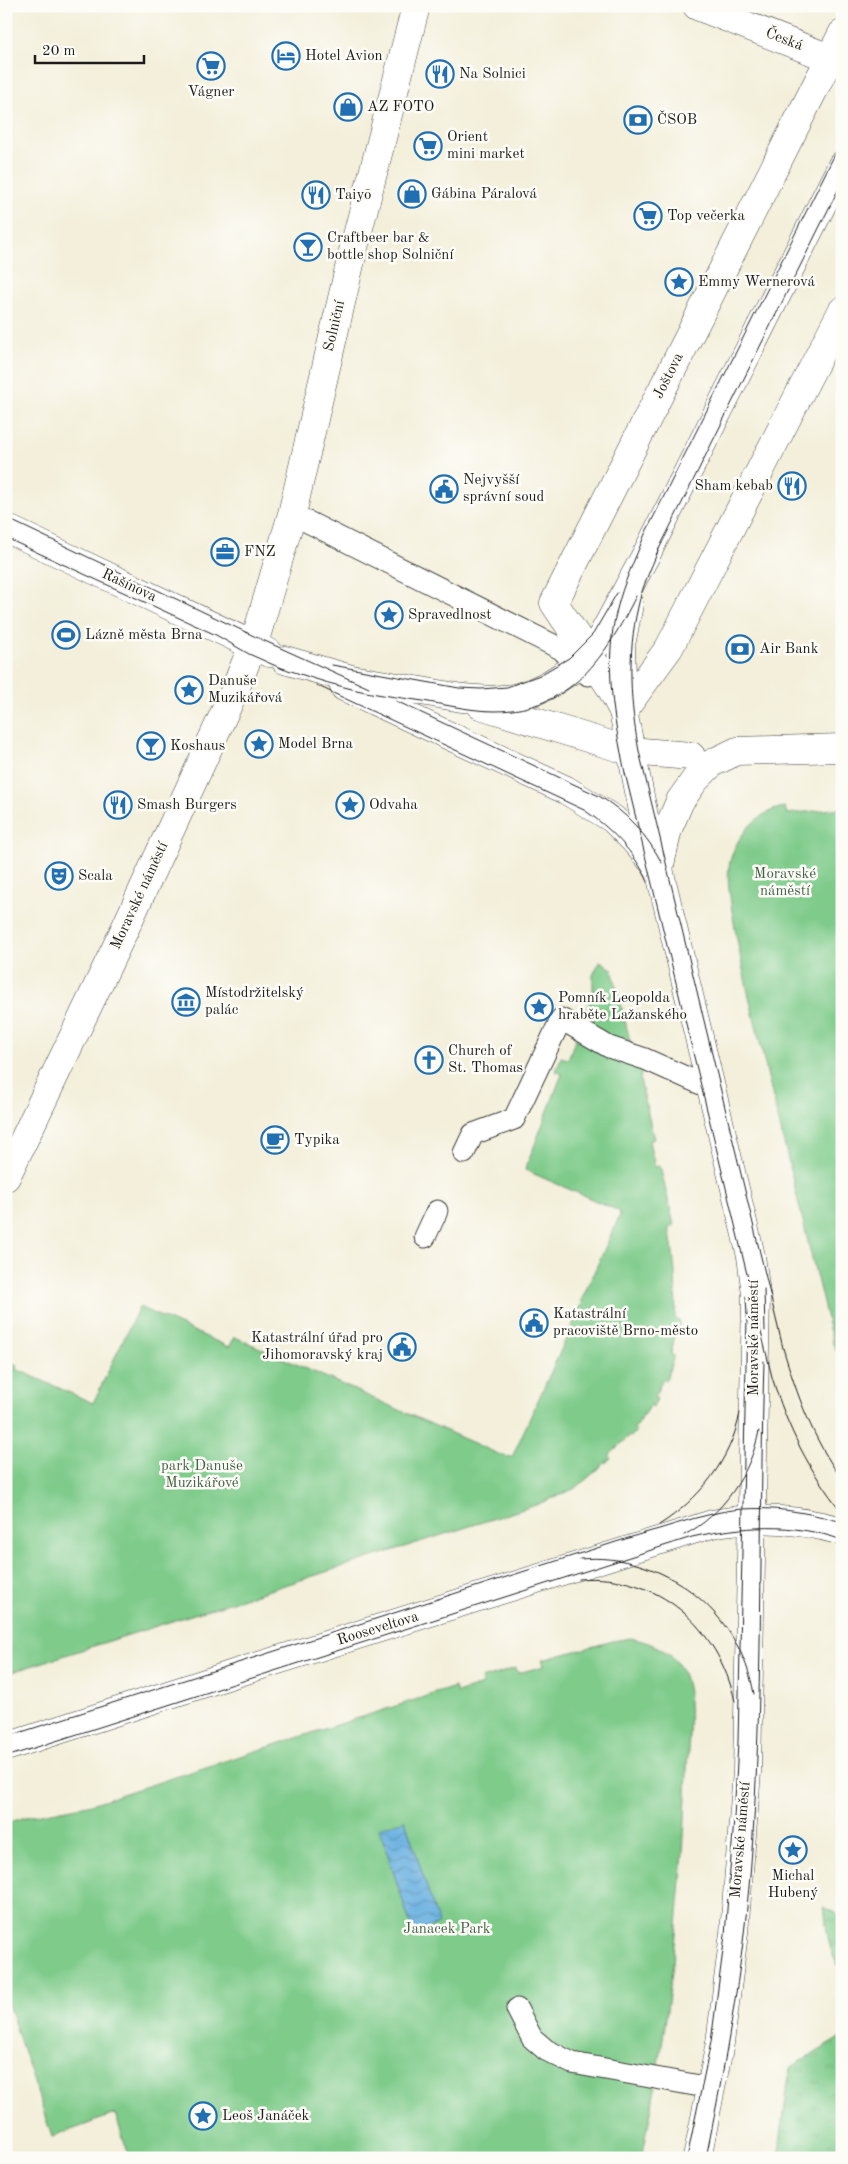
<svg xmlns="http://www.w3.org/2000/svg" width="848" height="2164" font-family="'Old Standard TT',serif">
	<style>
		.grass { fill: url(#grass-tufts); stroke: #4d7453 }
		.park { fill: #7ecb8a; stroke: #4d7453 }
		.water { fill: url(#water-waves); stroke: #43667e }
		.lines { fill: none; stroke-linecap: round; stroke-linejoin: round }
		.service-casing { stroke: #3c3c38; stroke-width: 23 }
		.pedestrian-casing { stroke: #3c3c38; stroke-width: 29 }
		.minor-casing { stroke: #3c3c38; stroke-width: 29 }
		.service { stroke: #fff; stroke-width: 21 }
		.pedestrian { stroke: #fff; stroke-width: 28 }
		.minor { stroke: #fff; stroke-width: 28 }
		.tram { stroke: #1c1c1c; stroke-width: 1 }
		.labels { text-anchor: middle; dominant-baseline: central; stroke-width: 5; stroke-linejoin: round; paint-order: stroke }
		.street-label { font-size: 15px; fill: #1c1c1c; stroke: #fdfcf7 }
		.poi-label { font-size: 15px; fill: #1c1c1c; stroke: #fdfcf7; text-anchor: start }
		.park-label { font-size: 15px; fill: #436248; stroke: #fdfcf7 }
	</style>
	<defs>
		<pattern id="grass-tufts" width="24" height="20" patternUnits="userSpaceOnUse" patternTransform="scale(1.25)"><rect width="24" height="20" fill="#7ecb8a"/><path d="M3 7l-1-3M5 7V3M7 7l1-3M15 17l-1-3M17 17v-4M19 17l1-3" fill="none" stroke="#6cae76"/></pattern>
		<pattern id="water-waves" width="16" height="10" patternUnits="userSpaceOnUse" patternTransform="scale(1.25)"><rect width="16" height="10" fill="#6ab1e1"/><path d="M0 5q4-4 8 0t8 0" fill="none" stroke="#568fb6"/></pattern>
	</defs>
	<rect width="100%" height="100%" fill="#fdfcf7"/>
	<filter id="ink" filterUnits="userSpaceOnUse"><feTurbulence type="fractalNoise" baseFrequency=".02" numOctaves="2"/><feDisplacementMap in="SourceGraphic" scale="10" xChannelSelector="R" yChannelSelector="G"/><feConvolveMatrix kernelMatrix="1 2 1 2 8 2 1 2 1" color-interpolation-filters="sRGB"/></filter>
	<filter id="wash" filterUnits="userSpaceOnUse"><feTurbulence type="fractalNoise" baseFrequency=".0096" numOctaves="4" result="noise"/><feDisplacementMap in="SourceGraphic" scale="20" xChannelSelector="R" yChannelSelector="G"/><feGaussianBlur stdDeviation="1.12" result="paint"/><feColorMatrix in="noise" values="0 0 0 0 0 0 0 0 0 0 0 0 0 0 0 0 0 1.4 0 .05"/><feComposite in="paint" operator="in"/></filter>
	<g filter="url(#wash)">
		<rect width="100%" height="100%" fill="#f3efda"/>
		<g class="grass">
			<path d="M824,1907L842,1917V1969C827,1955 827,1926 824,1907Z"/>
			<path d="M842,2037V2158H778L790,2068Z"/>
		</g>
		<g class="park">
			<path d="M785,807L787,814L842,808V1359L833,1344C807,1237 780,1129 755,1022C746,985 738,948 732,911C730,894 726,878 730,862C736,835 758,811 785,807Z"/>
			<path d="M600,961L612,969L630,1041L640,1054L643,1064L640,1080L654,1139L649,1141L655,1167L660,1166L674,1225L669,1228C675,1259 677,1288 675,1319L680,1321L679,1334L675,1335L671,1354L674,1356L666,1380L663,1379L654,1398L657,1399L653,1407L650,1405L634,1429L636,1431L631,1437L629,1436L609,1456L611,1458L576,1488L536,1505L6,1674V1360L17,1365L16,1369L93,1403L139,1307L229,1347L235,1337L503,1456L512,1457L583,1302L581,1301L620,1215L619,1211L525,1170L562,1074L556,1071L561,1057L568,1059L593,993V975Z"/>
			<path d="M631,1638C652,1643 674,1651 683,1673C694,1702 688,1739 687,1770C683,1900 668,2030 642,2158H130L115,2114L52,2137L6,1998V1823L26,1817L88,1805L455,1687L457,1693L482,1685L481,1679L516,1668L518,1673L544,1666L542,1660L613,1641Z"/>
		</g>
		<path class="water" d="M405,1820L439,1924L413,1932L379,1828Z"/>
	</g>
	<g filter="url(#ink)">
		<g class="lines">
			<g class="service-casing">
				<g id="service">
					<path d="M292,514L561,649L588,675"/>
					<path d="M464,1153L473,1134L514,1119L561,1019L609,1047L645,1059L701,1084L710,1082"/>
					<path d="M425,1237L437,1211"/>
					<path d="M517,2009L532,2038L546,2050L572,2063L711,2088"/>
				</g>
			</g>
			<g class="pedestrian-casing">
				<g id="pedestrian">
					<path d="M697,6L842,63"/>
					<path d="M6,528L269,653"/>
					<path d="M629,604L621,645L623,711L649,841"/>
					<path d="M285,660L351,679L462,698L491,700L515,698L533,692L548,685L578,666L589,655L600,640L647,553L842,165"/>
					<path d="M344,687L566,790L613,819L633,839L659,869"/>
					<path d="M480,705L630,751L691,756"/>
					<path d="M623,711L611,688L554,603L842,34"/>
					<path d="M623,711L669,648L842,311"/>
					<path d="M6,1177L122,935L234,692L256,637L292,514L353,251L416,6"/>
				</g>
			</g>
			<g class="minor-casing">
				<g id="minor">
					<path d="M649,841L659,869L751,1256L756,1294L747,1772L734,1933L720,2043L697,2158"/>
					<path d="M659,869L668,829L680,801L695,780L712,763L737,751L842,748"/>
					<path d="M6,1747L230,1675L712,1524C756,1515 799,1519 842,1531"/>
				</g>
			</g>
			<use href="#service" class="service"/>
			<use href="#pedestrian" class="pedestrian"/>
			<use href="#minor" class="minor"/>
			<g class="tram">
				<path d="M842,140L645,534C635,559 623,584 617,609C603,664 614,719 625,773L772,1377C787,1427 809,1471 842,1512"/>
				<path d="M6,518L256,637L369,688"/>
				<path d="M6,538L216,635L249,654L285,670"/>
				<path d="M659,549C651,568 642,587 638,607C627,654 630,704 639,751L783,1348C797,1395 813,1440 842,1479"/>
				<path d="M656,555L842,182"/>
				<path d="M332,665L459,688L481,689L507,687L540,675L569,658L593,634L617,593"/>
				<path d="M279,667C301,674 322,682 344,687C370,694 397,697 423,701C447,705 471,711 495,711C571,711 606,656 636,596"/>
				<path d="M316,685L584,810C611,828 634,852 648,881"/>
				<path d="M396,701L599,796C626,812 647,835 662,863"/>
				<path d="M764,1289L765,1331"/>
				<path d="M659,1525C699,1500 731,1460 740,1413"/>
				<path d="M684,1535C722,1516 751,1473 759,1431"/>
				<path d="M580,1559C663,1551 740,1612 754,1694"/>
				<path d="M579,1579C658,1572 718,1627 735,1701"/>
				<path d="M6,1737L641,1534C665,1528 688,1519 712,1514C755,1503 800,1510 842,1522"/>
				<path d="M6,1757L692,1537C742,1526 793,1522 842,1540"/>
				<path d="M687,2158L711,2042L725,1935L734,1819L738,1742L747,1316L746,1296"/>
				<path d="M706,2158C725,2065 742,1971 750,1876C764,1705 759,1533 764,1361"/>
			</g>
		</g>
	</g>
	<defs>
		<g id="hotel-ring" transform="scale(1.4375)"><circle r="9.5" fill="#fdfcf7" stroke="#1f6fb2" stroke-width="1.5"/><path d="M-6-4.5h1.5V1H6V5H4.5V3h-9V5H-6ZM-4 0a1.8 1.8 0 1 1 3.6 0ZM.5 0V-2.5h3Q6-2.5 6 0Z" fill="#1f6fb2"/></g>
		<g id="supermarket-ring" transform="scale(1.4375)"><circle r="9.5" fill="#fdfcf7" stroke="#1f6fb2" stroke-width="1.5"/><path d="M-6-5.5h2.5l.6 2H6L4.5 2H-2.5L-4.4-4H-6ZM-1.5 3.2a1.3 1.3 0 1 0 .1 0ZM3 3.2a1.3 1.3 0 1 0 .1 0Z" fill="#1f6fb2"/></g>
		<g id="restaurant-ring" transform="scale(1.4375)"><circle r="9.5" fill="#fdfcf7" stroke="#1f6fb2" stroke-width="1.5"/><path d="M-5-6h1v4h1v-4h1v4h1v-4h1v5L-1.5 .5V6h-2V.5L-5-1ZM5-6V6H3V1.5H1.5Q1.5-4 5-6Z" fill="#1f6fb2"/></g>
		<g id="shop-ring" transform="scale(1.4375)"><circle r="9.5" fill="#fdfcf7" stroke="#1f6fb2" stroke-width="1.5"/><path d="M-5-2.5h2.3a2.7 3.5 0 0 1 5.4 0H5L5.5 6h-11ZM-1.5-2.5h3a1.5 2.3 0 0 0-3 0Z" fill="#1f6fb2"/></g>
		<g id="bank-ring" transform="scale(1.4375)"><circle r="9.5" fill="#fdfcf7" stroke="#1f6fb2" stroke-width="1.5"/><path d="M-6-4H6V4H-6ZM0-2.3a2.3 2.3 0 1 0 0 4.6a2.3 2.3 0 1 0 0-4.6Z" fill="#1f6fb2"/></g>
		<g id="bar-ring" transform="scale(1.4375)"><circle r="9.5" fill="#fdfcf7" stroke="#1f6fb2" stroke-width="1.5"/><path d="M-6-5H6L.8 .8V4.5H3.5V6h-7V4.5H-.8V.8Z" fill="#1f6fb2"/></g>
		<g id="sight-ring" transform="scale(1.4375)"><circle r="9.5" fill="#fdfcf7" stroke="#1f6fb2" stroke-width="1.5"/><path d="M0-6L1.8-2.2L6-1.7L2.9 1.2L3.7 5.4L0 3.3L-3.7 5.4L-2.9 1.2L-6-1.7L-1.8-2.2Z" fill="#1f6fb2"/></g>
		<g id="civic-ring" transform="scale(1.4375)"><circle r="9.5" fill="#fdfcf7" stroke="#1f6fb2" stroke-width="1.5"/><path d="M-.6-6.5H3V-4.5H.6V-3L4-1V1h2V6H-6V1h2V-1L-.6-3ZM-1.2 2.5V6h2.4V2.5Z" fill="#1f6fb2"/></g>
		<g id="office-ring" transform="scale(1.4375)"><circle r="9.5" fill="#fdfcf7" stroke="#1f6fb2" stroke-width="1.5"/><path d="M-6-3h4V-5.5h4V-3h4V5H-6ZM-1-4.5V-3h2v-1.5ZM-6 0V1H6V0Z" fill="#1f6fb2"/></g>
		<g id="stadium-ring" transform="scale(1.4375)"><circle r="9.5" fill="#fdfcf7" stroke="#1f6fb2" stroke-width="1.5"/><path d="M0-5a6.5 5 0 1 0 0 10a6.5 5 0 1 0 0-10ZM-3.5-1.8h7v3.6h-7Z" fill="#1f6fb2"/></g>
		<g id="theatre-ring" transform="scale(1.4375)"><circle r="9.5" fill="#fdfcf7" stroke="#1f6fb2" stroke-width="1.5"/><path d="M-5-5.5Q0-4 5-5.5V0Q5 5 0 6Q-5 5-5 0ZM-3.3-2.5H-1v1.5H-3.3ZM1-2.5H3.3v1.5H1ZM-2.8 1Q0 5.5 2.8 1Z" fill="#1f6fb2"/></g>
		<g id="museum-ring" transform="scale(1.4375)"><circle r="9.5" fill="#fdfcf7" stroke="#1f6fb2" stroke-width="1.5"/><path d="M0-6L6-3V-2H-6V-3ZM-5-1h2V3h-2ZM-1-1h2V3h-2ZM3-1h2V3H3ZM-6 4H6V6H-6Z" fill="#1f6fb2"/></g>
		<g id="church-ring" transform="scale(1.4375)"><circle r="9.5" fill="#fdfcf7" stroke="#1f6fb2" stroke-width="1.5"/><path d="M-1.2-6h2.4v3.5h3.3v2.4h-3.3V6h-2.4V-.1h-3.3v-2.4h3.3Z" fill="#1f6fb2"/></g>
		<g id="cafe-ring" transform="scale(1.4375)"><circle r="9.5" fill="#fdfcf7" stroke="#1f6fb2" stroke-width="1.5"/><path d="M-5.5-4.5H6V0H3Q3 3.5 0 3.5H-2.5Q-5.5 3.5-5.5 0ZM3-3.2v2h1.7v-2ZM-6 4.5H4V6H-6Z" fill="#1f6fb2"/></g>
	</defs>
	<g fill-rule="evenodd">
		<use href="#hotel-ring" x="286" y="56"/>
		<use href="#supermarket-ring" x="211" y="66"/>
		<use href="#restaurant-ring" x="440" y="74"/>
		<use href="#shop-ring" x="348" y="107"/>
		<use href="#bank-ring" x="638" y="120"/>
		<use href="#supermarket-ring" x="428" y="146"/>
		<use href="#shop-ring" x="412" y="194"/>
		<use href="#restaurant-ring" x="316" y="195"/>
		<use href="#supermarket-ring" x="648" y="216"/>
		<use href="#bar-ring" x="308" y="247"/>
		<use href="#sight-ring" x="679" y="282"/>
		<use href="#restaurant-ring" x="792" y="486"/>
		<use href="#civic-ring" x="444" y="489"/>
		<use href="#office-ring" x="225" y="552"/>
		<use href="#sight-ring" x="389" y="615"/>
		<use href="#stadium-ring" x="66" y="635"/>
		<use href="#bank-ring" x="740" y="649"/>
		<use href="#sight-ring" x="189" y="690"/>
		<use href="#sight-ring" x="259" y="744"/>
		<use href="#bar-ring" x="151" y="746"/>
		<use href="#restaurant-ring" x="118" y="805"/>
		<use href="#sight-ring" x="350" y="805"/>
		<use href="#theatre-ring" x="59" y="876"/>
		<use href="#museum-ring" x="186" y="1002"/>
		<use href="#sight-ring" x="539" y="1007"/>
		<use href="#church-ring" x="429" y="1060"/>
		<use href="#cafe-ring" x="275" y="1140"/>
		<use href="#civic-ring" x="534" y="1323"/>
		<use href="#civic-ring" x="402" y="1347"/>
		<use href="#sight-ring" x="793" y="1850"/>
		<use href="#sight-ring" x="203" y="2116"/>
	</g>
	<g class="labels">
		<g class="street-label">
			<text transform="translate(784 40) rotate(21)">Česká</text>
			<text transform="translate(335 326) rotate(-77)">Solniční</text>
			<text transform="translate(669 376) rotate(-63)">Joštova</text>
			<text transform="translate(129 586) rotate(25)">Rašínova</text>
			<text transform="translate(140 896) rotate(-65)">Moravské náměstí</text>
			<text transform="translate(754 1338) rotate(-90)">Moravské náměstí</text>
			<text transform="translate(378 1629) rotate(-17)">Rooseveltova</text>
			<text transform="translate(741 1840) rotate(-85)">Moravské náměstí</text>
		</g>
		<g class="poi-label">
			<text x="305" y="56">Hotel Avion</text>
			<text x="459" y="74">Na Solnici</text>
			<text x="211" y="92" text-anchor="middle">Vágner</text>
			<text x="367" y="107">AZ FOTO</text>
			<text x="657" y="120">ČSOB</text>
			<text x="447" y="137">Orient<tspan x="447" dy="17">mini market</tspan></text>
			<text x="431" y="194">Gábina Páralová</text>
			<text x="335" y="195">Taiyō</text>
			<text x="667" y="216">Top večerka</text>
			<text x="327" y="238">Craftbeer bar &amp;<tspan x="327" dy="17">bottle shop Solniční</tspan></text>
			<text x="698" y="282">Emmy Wernerová</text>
			<text x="463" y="480">Nejvyšší<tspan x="463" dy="17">správní soud</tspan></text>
			<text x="773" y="486" text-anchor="end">Sham kebab</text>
			<text x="244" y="552">FNZ</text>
			<text x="408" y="615">Spravedlnost</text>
			<text x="85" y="635">Lázně města Brna</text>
			<text x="759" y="649">Air Bank</text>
			<text x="208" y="681">Danuše<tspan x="208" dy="17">Muzikářová</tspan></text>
			<text x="278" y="744">Model Brna</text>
			<text x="170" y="746">Koshaus</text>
			<text x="137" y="805">Smash Burgers</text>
			<text x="369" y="805">Odvaha</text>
			<text x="78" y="876">Scala</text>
			<text x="205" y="993">Místodržitelský<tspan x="205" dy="17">palác</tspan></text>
			<text x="558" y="998">Pomník Leopolda<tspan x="558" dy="17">hraběte Lažanského</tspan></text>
			<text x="448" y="1051">Church of<tspan x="448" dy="17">St. Thomas</tspan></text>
			<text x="294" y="1140">Typika</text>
			<text x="553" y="1314">Katastrální<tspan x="553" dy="17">pracoviště Brno-město</tspan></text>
			<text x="383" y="1338" text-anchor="end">Katastrální úřad pro<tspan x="383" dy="17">Jihomoravský kraj</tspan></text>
			<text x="793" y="1876" text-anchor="middle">Michal<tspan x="793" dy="17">Hubený</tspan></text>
			<text x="222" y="2116">Leoš Janáček</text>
		</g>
		<g class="park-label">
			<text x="785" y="874">Moravské<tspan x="785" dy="17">náměstí</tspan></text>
			<text x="202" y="1466">park Danuše<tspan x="202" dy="17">Muzikářové</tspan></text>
			<text x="447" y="1929">Janacek Park</text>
		</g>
	</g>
	<rect width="848" height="2164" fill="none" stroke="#fdfcf7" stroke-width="25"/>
	<path d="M35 55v8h109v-8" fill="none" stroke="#1c1c1c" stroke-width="2.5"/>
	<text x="42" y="55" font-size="15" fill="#1c1c1c" stroke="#fdfcf7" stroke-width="4" paint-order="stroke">20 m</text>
</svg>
